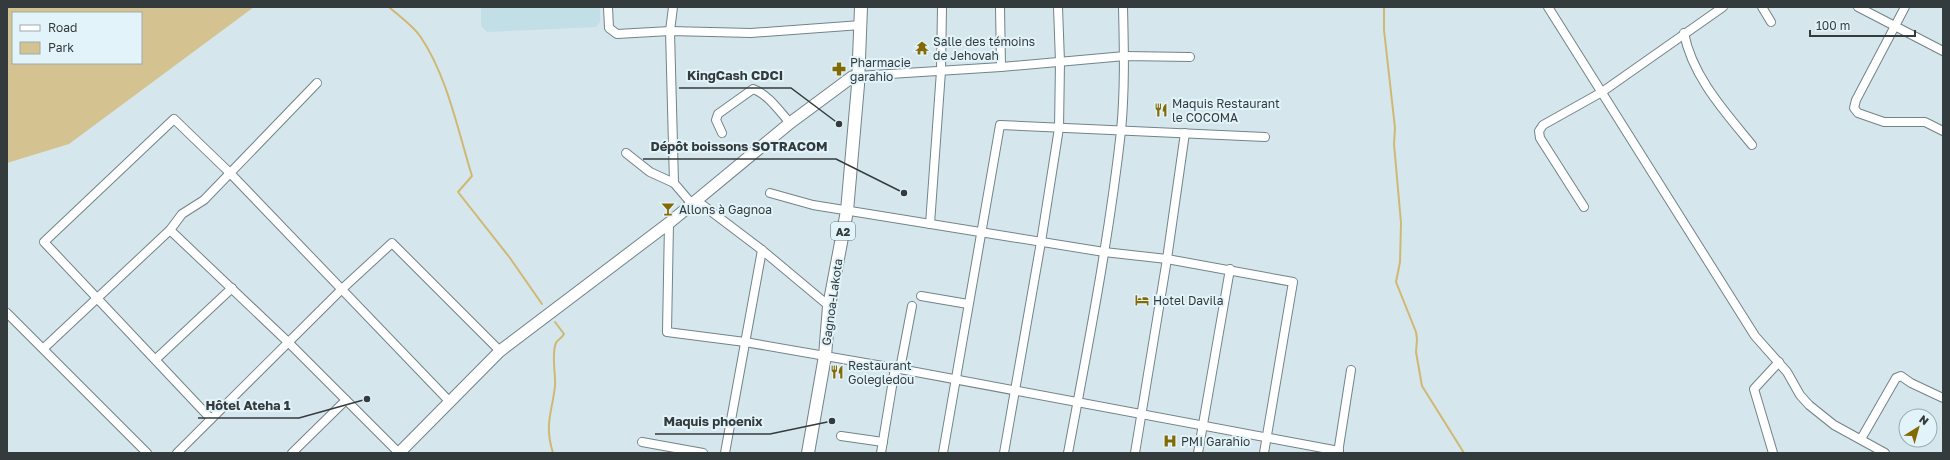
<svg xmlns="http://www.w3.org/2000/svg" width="1950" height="460" font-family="'Golos Text',sans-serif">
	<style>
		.built { fill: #c2dee6 }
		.green { fill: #d4c391; fill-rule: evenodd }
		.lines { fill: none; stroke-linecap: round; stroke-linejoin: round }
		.stream { stroke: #d0b872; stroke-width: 2 }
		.street-casing { stroke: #728389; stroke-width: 10 }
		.secondary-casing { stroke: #728389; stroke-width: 13 }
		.primary-casing { stroke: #728389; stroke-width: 14 }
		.street { stroke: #fff; stroke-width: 8 }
		.secondary { stroke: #fff; stroke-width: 11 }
		.primary { stroke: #fff; stroke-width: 12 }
		.labels { text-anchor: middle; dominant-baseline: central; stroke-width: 4; stroke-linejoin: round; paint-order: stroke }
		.shield { fill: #e2f4fa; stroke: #687276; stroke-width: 1 }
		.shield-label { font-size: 11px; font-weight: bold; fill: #343b3d }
		.poi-label { font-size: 12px; fill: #343b3d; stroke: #e2f4fa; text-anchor: start }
		.street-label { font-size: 12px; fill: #343b3d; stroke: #e2f4fa }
		.leader { fill: none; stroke: #343b3d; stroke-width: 1.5 }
		.callout-dot { fill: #343b3d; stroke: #e2f4fa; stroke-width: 1.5 }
		.callout-label { font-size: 13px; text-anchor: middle; font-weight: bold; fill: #343b3d; stroke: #e2f4fa; stroke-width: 4; stroke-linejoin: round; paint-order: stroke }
	</style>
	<rect width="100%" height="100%" fill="#d5e7ed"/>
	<path class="built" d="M481,7H600V22L596,27L487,32L481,26Z"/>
	<path class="green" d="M7,7H254L69,144L7,163ZM13,13H141V63H13Z"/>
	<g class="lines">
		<g class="stream">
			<path d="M389,7C399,16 412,25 420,36C447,75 458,131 472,176L458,192L510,258L542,304"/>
			<path d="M1384,7V30L1395,128L1394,144L1401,223L1400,262L1396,282L1416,332L1417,339L1416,352L1422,386L1464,453"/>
			<path d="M553,453C544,424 552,413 555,386C556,375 551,354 556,343C557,340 562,338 564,334L555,322"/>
		</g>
		<g class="street-casing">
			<g id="street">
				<path d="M608,7L609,28L617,34L670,31L751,33L861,25"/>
				<path d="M673,7L670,31L674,183L691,203"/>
				<path d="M1000,7L1001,67"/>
				<path d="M1548,7L1755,336L1787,372L1800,395L1809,405L1834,425L1885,453"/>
				<path d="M1762,7L1771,22"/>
				<path d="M1858,7L1943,51"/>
				<path d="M1905,7L1856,100L1854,108L1858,113L1884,122H1925L1943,131"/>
				<path d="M1684,33C1692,76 1725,112 1752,145"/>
				<path d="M858,76L1001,67L1125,56L1190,57"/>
				<path d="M722,133L716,120L718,114L753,89C768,94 780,112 790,123"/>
				<path d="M626,153L650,172L674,183"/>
				<path d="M770,193L813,205L1104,252L1167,259L1293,282L1264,453"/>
				<path d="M696,200L762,250L829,306"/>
				<path d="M1584,207L1540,138L1539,131L1543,125L1602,92L1723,7"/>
				<path d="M669,223L667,332L745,342L900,369L1339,451"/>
				<path d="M930,224L941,71L942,7"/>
				<path d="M170,230L289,343L399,453"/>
				<path d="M921,296L968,304"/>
				<path d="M7,313L147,453"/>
				<path d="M44,348L170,230L182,214L204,200L317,83"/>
				<path d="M156,359L232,288"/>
				<path d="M900,369L912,306"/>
				<path d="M211,419L44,242L174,119L230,173L450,402"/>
				<path d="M841,436L883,442"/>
				<path d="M1861,439L1896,378L1901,376L1911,383L1943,398"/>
				<path d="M642,442L703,453"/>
				<path d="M177,453L342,289L392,243L500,351"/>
				<path d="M292,453L346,400"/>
				<path d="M725,453L762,250"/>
				<path d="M881,453L895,368"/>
				<path d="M943,453L1000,125L1265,137"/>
				<path d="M1004,453L1041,242L1059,128L1060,62L1058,7"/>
				<path d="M1068,453C1088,346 1109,239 1121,131C1125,90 1124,48 1123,7"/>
				<path d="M1135,453L1167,259L1185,133"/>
				<path d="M1198,453L1230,269"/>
				<path d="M1338,453L1351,370"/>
				<path d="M1773,453L1754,389L1779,362"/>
			</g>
		</g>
		<g class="secondary-casing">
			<path id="secondary" d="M399,453L500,351L669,223L790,123L852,77L858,76"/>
		</g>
		<g class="primary-casing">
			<path id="primary" d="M808,453L825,356L829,306L847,211L858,85L861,7"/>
		</g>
		<use href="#street" class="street"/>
		<use href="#secondary" class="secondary"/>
		<use href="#primary" class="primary"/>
	</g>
	<defs>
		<g id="temple-bare" transform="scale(1.08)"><path d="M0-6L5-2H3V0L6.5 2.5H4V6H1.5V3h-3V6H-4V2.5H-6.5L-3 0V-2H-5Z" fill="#846a04" stroke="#e2f4fa" stroke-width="2.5" paint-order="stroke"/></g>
		<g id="pharmacy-bare" transform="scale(1.08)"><path d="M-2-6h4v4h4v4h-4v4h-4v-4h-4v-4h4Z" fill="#846a04" stroke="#e2f4fa" stroke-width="2.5" paint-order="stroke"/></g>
		<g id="restaurant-bare" transform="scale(1.08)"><path d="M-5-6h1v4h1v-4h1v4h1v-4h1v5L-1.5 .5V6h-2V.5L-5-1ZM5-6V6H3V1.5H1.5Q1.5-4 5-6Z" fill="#846a04" stroke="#e2f4fa" stroke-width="2.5" paint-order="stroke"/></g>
		<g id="bar-bare" transform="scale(1.08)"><path d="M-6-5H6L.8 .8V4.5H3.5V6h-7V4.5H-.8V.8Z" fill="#846a04" stroke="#e2f4fa" stroke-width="2.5" paint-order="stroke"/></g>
		<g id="hotel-bare" transform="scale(1.08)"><path d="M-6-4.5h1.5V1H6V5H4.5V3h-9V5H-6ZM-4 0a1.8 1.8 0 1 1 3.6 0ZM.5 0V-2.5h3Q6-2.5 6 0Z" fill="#846a04" stroke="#e2f4fa" stroke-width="2.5" paint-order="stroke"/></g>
		<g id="hospital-bare" transform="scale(1.08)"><path d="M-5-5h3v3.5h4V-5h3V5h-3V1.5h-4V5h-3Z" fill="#846a04" stroke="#e2f4fa" stroke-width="2.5" paint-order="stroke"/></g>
	</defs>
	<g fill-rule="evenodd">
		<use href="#temple-bare" x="922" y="48"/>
		<use href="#pharmacy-bare" x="839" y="69"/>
		<use href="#restaurant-bare" x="1161" y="110"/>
		<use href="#bar-bare" x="668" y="209"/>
		<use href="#hotel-bare" x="1142" y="300"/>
		<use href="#restaurant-bare" x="837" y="372"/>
		<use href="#hospital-bare" x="1170" y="441"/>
	</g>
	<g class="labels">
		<rect class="shield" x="831" y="222" width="24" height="18" rx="3"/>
		<g class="shield-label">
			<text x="843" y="231">A2</text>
		</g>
		<g class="poi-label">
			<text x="933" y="41">Salle des témoins<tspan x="933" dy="14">de Jehovah</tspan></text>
			<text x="850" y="62">Pharmacie<tspan x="850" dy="14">garahio</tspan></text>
			<text x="1172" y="103">Maquis Restaurant<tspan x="1172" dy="14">le COCOMA</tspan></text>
			<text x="679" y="209">Allons à Gagnoa</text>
			<text x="1153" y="300">Hotel Davila</text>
			<text x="848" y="365">Restaurant<tspan x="848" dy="14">Golegledou</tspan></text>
			<text x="1181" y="441">PMI Garahio</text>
		</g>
		<g class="street-label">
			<text transform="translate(832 302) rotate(-82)">Gagnoa-Lakota</text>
		</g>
	</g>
	<path class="leader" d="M839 124L791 88H679M904 193L836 159H643M367 399L299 418H198M832 421L770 434H655"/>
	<g class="callout-dot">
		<circle cx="839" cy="124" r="4"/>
		<circle cx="904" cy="193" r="4"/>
		<circle cx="367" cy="399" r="4"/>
		<circle cx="832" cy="421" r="4"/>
	</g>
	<g class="callout-label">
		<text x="735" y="80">KingCash CDCI</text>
		<text x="739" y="151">Dépôt boissons SOTRACOM</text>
		<text x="248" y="410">Hôtel Ateha 1</text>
		<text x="713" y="426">Maquis phoenix</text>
	</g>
	<rect width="1950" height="460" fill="none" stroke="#343b3d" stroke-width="16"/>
	<rect x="12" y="12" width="130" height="52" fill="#e2f4fa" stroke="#9caaae"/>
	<rect x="20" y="25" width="20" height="6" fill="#ffffff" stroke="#9caaae"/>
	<text x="48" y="32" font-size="12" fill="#343b3d">Road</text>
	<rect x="20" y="42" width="20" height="12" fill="#d4c391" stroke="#9caaae"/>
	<text x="48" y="52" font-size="12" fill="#343b3d">Park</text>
	<g transform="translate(1918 428) rotate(37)"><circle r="19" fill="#e2f4fa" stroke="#9caaae"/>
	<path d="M0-3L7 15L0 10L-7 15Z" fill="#846a04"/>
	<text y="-6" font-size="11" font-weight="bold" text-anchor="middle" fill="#343b3d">N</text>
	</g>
	<path d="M1810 30v6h105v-6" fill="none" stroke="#343b3d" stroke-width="2"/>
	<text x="1816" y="30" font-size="12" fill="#343b3d" stroke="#e2f4fa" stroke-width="3" paint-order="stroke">100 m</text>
</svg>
